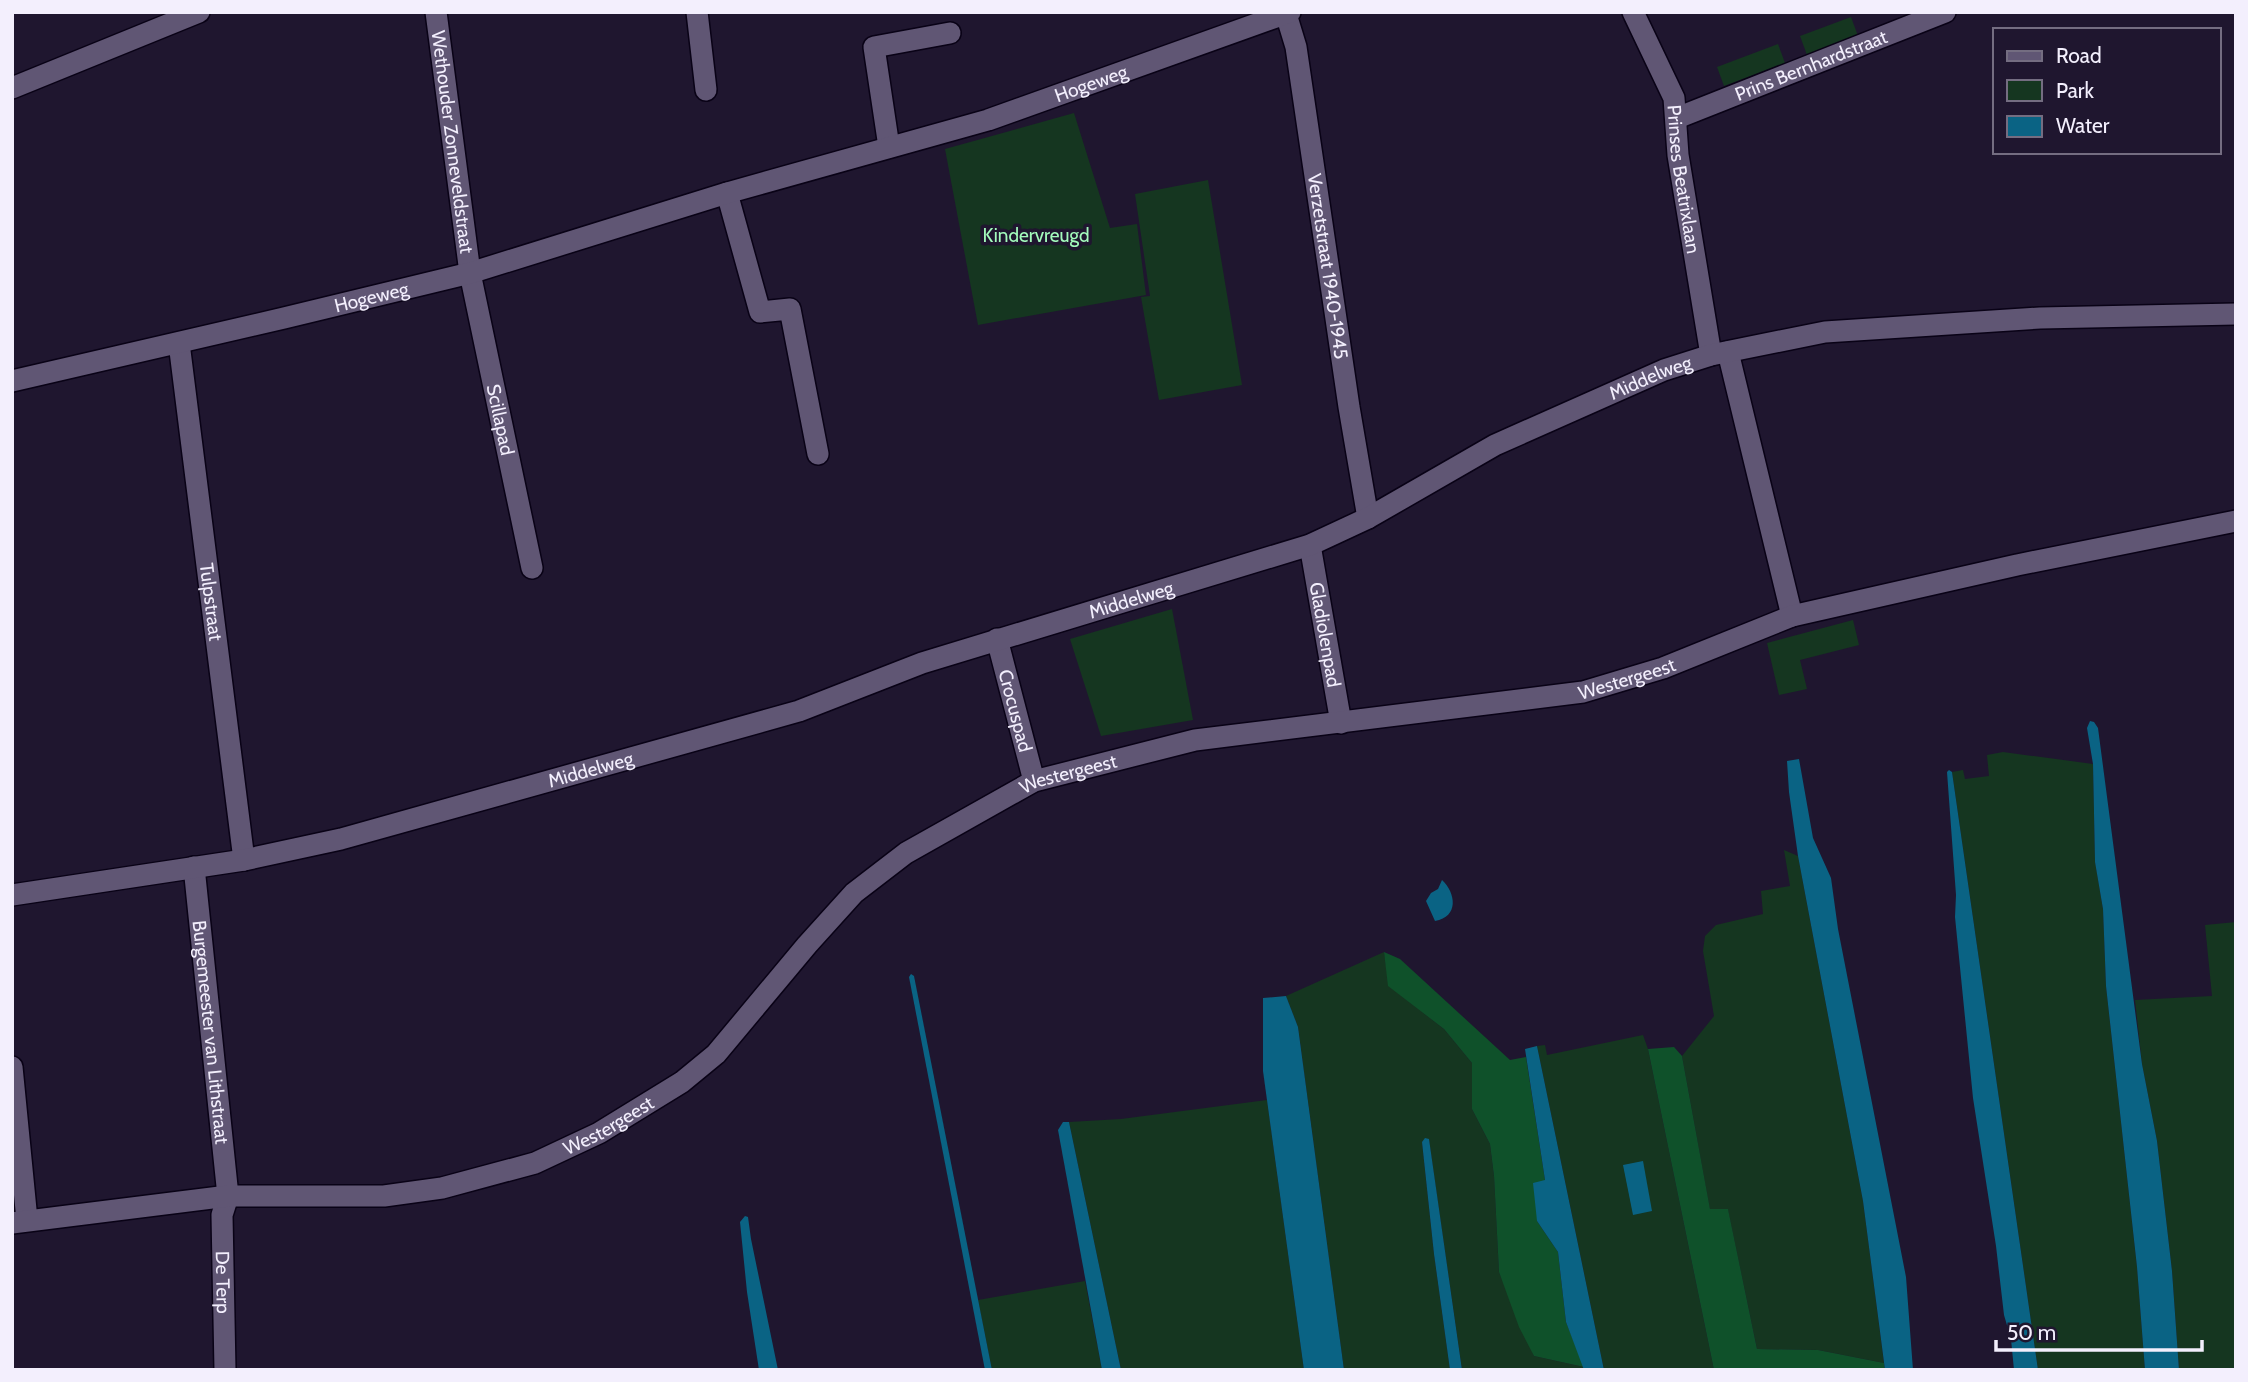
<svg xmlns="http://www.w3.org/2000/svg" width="2248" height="1382" font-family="Cabin,sans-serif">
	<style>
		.green { fill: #153620 }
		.forest { fill: #0f512a }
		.water { fill: #0a6384 }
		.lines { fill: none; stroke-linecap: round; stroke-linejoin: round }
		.street-casing { stroke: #090216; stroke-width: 24 }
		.street { stroke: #605674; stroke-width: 21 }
		.labels { text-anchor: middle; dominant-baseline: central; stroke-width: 7; stroke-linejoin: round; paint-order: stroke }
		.street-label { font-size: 19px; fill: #f3effd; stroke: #1f162f }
		.park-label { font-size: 19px; fill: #a3fbbc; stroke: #1f162f }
	</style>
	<rect width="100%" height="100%" fill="#1f162f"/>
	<g class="green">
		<path d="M1851,17L1858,36L1807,55L1800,36Z"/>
		<path d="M1778,44L1785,63L1724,86L1717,67Z"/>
		<path d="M1074,113L1110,228L1137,224L1146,295L978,325L945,149Z"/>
		<path d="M1208,180L1242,385L1159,400L1141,297L1150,296L1135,194Z"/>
		<path d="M1172,609L1193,720L1101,736L1070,639Z"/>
		<path d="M1853,620L1859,645L1800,660L1807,689L1779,695L1767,643Z"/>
		<path d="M2003,752L2093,764L2095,861L2103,909L2106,986L2137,1267L2145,1370H2038L1952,772L1963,770L1965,779L1989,776L1987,755Z"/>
		<path d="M1784,850L1798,856L1863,1201L1884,1363L1818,1350L1757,1349L1728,1210H1710L1682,1056L1714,1016L1703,951L1705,936L1716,925L1763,914L1761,891L1790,886Z"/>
		<path d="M2236,922V1370H2179L2172,1271L2157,1141L2142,1064L2135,1000L2212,996L2205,925Z"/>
		<path d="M1384,952L1389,986L1444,1029L1472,1063V1109L1490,1144L1494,1176L1499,1272L1534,1356L1584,1367V1370H1462L1429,1140L1425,1139L1422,1142L1434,1254L1450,1370H1344L1298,1027L1286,996Z"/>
		<path d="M1643,1035L1648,1049L1714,1370H1604L1537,1046L1545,1045L1547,1055Z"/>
		<path d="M1267,1100L1304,1370H1121L1069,1122L1121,1119Z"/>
		<path d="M1085,1281L1102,1370H992L978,1300Z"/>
	</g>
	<g class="forest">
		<path d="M1384,952L1400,959L1510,1060L1526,1057L1545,1180L1537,1221L1558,1252L1566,1322L1584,1367L1534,1356L1519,1327L1499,1272L1494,1176L1490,1144L1472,1109V1063L1444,1029L1388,986Z"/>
		<path d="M1674,1047L1682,1056L1710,1209H1728L1757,1349L1818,1350L1884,1363L1885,1370H1714L1648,1049Z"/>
	</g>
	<g class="water">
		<path d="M2090,721L2094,722L2098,728L2142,1064L2157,1141L2172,1271L2179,1370H2145L2137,1267L2106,986L2103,909L2095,862L2093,764L2087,728Z"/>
		<path d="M1799,759L1813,838L1831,878L1838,929L1906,1277L1913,1370H1885L1863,1201L1798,856L1789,792L1787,761Z"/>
		<path d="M1949,770L1952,772L2038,1370H2014L2011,1339L2004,1315L1996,1246L1973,1098L1955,917L1956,895L1947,772Z"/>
		<path d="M1442,880C1456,893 1459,917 1435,921L1426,901L1431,893L1438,889Z"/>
		<path d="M911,974L914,976L992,1370H985L909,977Z"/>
		<path d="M1286,996L1298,1027L1344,1370H1304L1263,1071V998Z"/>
		<path d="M1537,1046L1604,1370H1584L1566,1322L1558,1252L1537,1221L1533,1183L1545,1180L1525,1049Z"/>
		<path d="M1063,1122H1069L1121,1370H1102L1058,1130Z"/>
		<path d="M1425,1138L1429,1139L1462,1370H1450L1434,1254L1422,1142Z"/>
		<path d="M1643,1161L1652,1211L1633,1215L1623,1165Z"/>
		<path d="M745,1216L748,1217L751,1239L778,1370H759L747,1292L740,1222Z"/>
	</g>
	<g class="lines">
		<g class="street-casing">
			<g id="street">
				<path id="s1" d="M436,12L470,273L532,568"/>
				<path d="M697,12L706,90"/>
				<path id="s2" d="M1633,12L1674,98L1678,155L1711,355"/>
				<path id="s3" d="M1286,14L1296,47L1349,407L1368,518"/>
				<path d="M12,88L199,12"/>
				<path id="s4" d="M1677,118L1945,12"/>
				<path d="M889,147L874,47L950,33"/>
				<path d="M727,193L760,312L790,309L818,454"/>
				<path id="s5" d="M179,343L244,860"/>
				<path d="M1728,352L1792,616"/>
				<path id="s6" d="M12,381L284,318L470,273L727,193L988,120L1290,12"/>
				<path id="s7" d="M1310,545L1341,723"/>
				<path id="s8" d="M997,639L1034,781"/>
				<path id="s9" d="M194,867L228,1196L222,1215L225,1370"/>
				<path id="s10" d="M12,895L244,860L341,839L799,711L922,663L1310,545L1368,518L1495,445L1664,370L1711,355L1825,332L2040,318L2236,314"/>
				<path d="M12,1067L27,1220"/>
				<path id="s11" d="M12,1223L228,1196H384L442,1188L535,1163L599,1133L682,1082L716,1054L807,945L854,893L906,853L1034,781L1195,740L1583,692L1663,668L1792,616L2017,565L2236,521"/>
			</g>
		</g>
		<use href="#street" class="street"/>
	</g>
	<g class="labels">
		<g class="street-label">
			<text stroke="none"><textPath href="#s4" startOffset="144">Prins Bernhardstraat</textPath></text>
			<text stroke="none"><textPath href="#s6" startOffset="1120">Hogeweg</textPath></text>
			<text stroke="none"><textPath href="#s1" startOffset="131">Wethouder Zonneveldstraat</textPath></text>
			<text stroke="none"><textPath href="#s2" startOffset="177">Prinses Beatrixlaan</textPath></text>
			<text stroke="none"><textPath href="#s3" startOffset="256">Verzetstraat 1940-1945</textPath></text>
			<text stroke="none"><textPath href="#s6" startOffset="369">Hogeweg</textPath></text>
			<text stroke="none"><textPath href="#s10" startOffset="1727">Middelweg</textPath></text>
			<text stroke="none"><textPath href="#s1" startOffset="413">Scillapad</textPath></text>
			<text stroke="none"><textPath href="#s10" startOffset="1160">Middelweg</textPath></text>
			<text stroke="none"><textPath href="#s5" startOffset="261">Tulpstraat</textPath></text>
			<text stroke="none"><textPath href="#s7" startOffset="91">Gladiolenpad</textPath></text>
			<text stroke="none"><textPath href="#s11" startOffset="1768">Westergeest</textPath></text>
			<text stroke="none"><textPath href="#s8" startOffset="74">Crocuspad</textPath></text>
			<text stroke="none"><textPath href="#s10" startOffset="593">Middelweg</textPath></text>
			<text stroke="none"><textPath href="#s11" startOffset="1200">Westergeest</textPath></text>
			<text stroke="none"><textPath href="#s9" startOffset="166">Burgemeester van Lithstraat</textPath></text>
			<text stroke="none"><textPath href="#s11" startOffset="611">Westergeest</textPath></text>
			<text stroke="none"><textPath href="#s9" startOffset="418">De Terp</textPath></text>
		</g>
		<g class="park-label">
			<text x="1036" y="235">Kindervreugd</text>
		</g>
	</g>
	<rect width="2248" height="1382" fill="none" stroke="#f3effd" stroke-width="28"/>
	<rect x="1993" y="28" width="228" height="126" fill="#1f162f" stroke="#746d81" stroke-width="2"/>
	<rect x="2007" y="51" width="35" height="10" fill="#605674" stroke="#746d81" stroke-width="2"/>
	<text x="2056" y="63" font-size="21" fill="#f3effd">Road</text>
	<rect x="2007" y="80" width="35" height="21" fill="#153620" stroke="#746d81" stroke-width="2"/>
	<text x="2056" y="98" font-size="21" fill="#f3effd">Park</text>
	<rect x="2007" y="116" width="35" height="21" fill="#0a6384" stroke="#746d81" stroke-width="2"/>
	<text x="2056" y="133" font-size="21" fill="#f3effd">Water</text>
	<path d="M1996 1340v10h206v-10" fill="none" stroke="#f3effd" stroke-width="3.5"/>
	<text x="2007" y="1340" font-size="21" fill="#f3effd" stroke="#1f162f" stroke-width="5" paint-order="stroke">50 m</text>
</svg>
